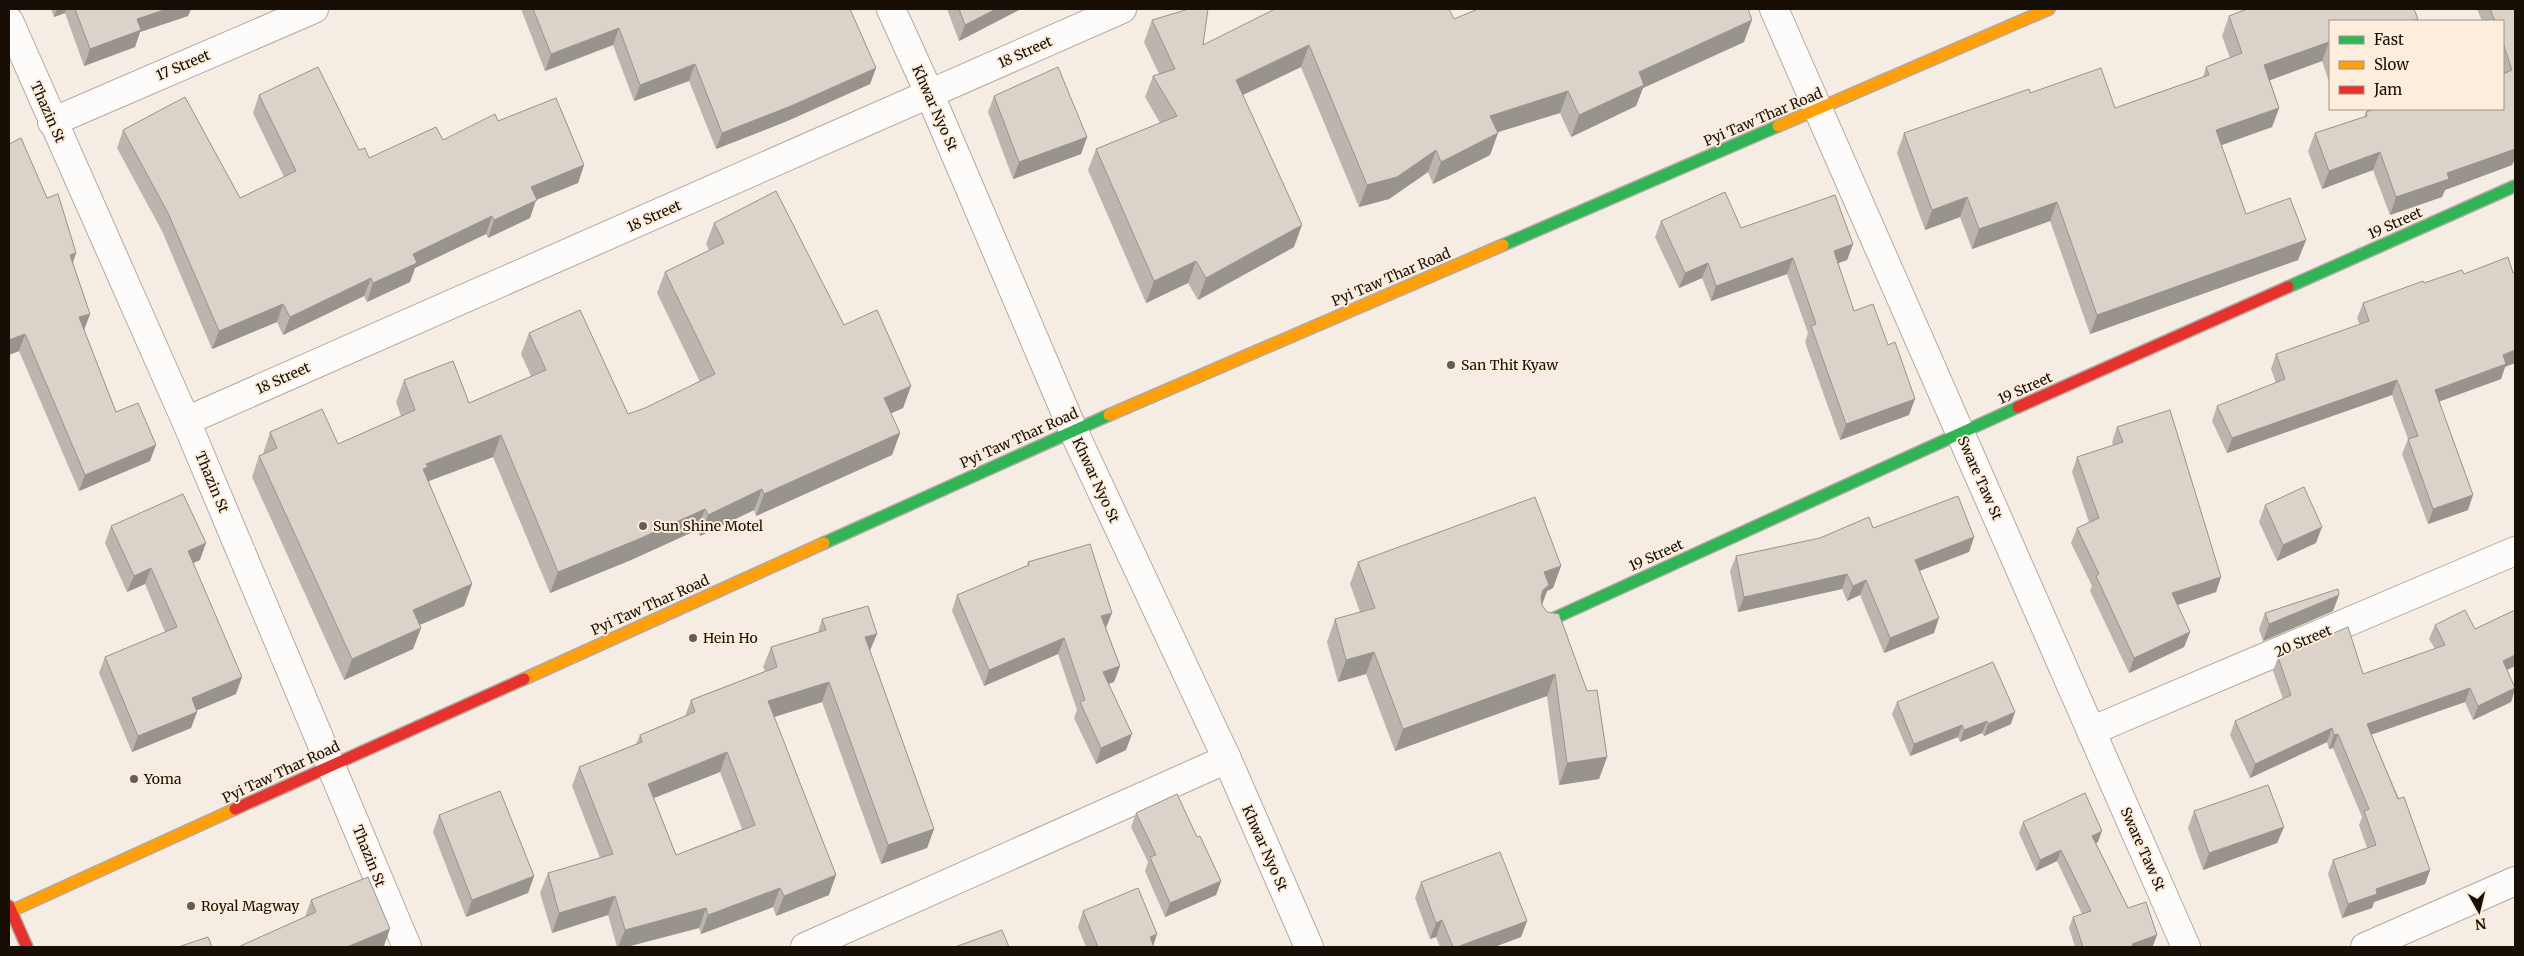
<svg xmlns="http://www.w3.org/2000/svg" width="2524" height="956" font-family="Merriweather,serif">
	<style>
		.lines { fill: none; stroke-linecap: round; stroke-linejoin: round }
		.street-casing { stroke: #b2a9a1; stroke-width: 30 }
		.fast-casing { stroke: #b2a9a1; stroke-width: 14 }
		.slow-casing { stroke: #b2a9a1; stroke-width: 14 }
		.jam-casing { stroke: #b2a9a1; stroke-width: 14 }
		.street { stroke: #fefcfb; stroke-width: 28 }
		.fast { stroke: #30b455; stroke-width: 11 }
		.slow { stroke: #ff9f0a; stroke-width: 11 }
		.jam { stroke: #e5322d; stroke-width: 11 }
		.wall { fill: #bcb5ad; fill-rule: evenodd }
		.shaded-wall { fill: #99938d }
		.building { fill: #dbd2c9; stroke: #99938d; fill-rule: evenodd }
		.poi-dot { fill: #655c53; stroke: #fceddc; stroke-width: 2 }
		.labels { text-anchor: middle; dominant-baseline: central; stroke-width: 4; stroke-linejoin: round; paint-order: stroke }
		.street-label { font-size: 14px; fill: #170f06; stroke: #fceddc }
		.poi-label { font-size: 14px; fill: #170f06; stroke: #fceddc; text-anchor: start }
	</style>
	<rect width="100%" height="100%" fill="#f5ece3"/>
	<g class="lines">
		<g class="street-casing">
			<g id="street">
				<path d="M891,9L930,95L1073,430L1227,759L1309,947"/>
				<path d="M1774,9L2186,947"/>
				<path d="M9,21L186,421L407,947"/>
				<path d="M52,122L314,9"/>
				<path d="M186,421L1122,9"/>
				<path d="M2091,731L2515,551"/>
				<path d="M805,947L1227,759"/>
				<path d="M2365,947L2515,881"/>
			</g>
		</g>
		<g class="fast-casing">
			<g id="fast">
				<path d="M1503,245L1778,126"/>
				<path d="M2288,287L2515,186"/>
				<path d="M824,543L1109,415"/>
				<path d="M1548,621L2018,407"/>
			</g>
		</g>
		<g class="slow-casing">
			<g id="slow">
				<path d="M1778,126L2049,9"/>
				<path d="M1109,415L1503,245"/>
				<path d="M524,679L824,543"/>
				<path d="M9,912L235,809"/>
			</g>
		</g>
		<g class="jam-casing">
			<g id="jam">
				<path d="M2018,407L2288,287"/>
				<path d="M235,809L524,679"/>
				<path d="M9,906L27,947"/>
			</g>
		</g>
		<use href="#street" class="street"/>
		<use href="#fast" class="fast"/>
		<use href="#slow" class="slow"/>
		<use href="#jam" class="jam"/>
	</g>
	<g class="wall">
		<path d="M51,9H191L188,16L140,32L135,47L84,66L65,13L54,17Z"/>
		<path d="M521,9H756L876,68L870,84L785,122L716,149L689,81L634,101L613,45L545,71Z"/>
		<path d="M947,9H1021L959,41Z"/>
		<path d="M2477,9H2515V160L2514,161L2512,165L2445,190L2442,197L2390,215L2373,170L2322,189L2308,151L2315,133L2364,117L2366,112L2503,109V21H2482Z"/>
		<path d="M2229,16L2330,21V82H2329L2322,61L2270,80L2279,108L2272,127L2221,145L2246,214L2306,240L2298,260L2090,334L2050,221L1972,249L1960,217L1925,230L1897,153L1904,133L2030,93L2115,108L2203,77L2206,67L2230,58L2222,36Z"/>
		<path d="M1454,19L1744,42L1643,88L1636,106L1571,137L1560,113L1498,132L1490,155L1433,184L1428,172L1389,199L1359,207L1301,67L1243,95L1294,247L1198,300L1188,283L1146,303L1088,170L1096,149L1160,123L1145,97L1153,76L1159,74L1144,42L1152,20L1203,45Z"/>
		<path d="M259,95L359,150L369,158L443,140L498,121L584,165L578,183L536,200L530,218L488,238L486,234L415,268L410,282L367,302L364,296L283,335L277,322L212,349L162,231L117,148L123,130L240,198L284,177L253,113Z"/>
		<path d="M994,96L1087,137L1081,154L1013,179L988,112Z"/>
		<path d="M9,144L47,198L76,253L73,263L90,314L84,330L116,412L150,461L79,491L19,351L9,355Z"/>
		<path d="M1661,221L1741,228L1853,244L1847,260L1838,263L1854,311L1909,415L1840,440L1805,342L1808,333L1787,274L1711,301L1702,278L1679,288L1655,237Z"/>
		<path d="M714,223L844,325L911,386L903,408L891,413L900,433L892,455L756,516L754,510L700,536L697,530L631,560L550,593L493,457L428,481L472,584L464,606L420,625L421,628L413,649L344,680L252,477L259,456L263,454L270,432L338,444L401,416L396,402L404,380L469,403L531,376L521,354L529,333L628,414L645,408L700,382L657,293L665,272L709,250L706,244Z"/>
		<path d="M2424,283L2505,367L2501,379L2439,401L2468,510L2428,524L2402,454L2408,439L2392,395L2227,453L2212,421L2217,406L2276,383L2271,369L2276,354L2360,325L2357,318L2363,303Z"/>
		<path d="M2117,427L2221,577L2216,592L2177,605L2190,632L2184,647L2129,673L2090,591L2092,586L2071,543L2077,528L2089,522L2072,472L2077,457L2113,445L2112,442Z"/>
		<path d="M2265,505L2316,543L2277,561L2259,522Z"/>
		<path d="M111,526L200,560L193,563L236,694L197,710V712L191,728L132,752L99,673L105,657L165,632L145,584L127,592L105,543Z"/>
		<path d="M1873,528L1974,537L1969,552L1919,571L1934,633L1884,653L1860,595L1847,601L1842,589L1738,612L1730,571L1736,556Z"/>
		<path d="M1028,562L1106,628L1120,666L1114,682L1109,684L1126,750L1096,764L1074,718L1077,710L1058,654L984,686L952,611L957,595L1027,566Z"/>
		<path d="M1358,562L1561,566L1553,588L1547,591L1542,605L1607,757L1599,779L1559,785L1547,696L1395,751L1366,674L1338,682L1327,642L1335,619L1360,612L1350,584Z"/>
		<path d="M2515,610V666L2507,670L2515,687V690L2511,702L2473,720L2465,702L2371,734L2430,870L2425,884L2374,902L2372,908L2342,918L2328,874L2333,860L2367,848L2359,825L2362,817L2333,748L2329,749L2327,742L2250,778L2230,735L2235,721L2283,699L2273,671L2278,657L2363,674L2435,649L2429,639L2435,625L2475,629Z"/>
		<path d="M2333,611L2263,641L2259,629L2265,613Z"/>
		<path d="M822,619L870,652L934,829L927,848L881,864L822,702L774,717L829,895L776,916L773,907L701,934L699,928L626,947H617L608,915L552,933L540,893L548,873L600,858L572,786L579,767L636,744L640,735L685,716L691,700L765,671L763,667L771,647L818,632ZM720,772L742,829L676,855L654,798Z"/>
		<path d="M1897,702L2011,724L1984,736L1982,733L1960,742L1958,737L1910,756L1892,714Z"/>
		<path d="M2194,811L2284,827L2277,843L2203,870L2188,828Z"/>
		<path d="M1136,813L1197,837L1221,881L1216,895L1165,917L1145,871L1148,862L1131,827Z"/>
		<path d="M439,815L534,876L528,893L466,917L433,832Z"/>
		<path d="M2023,822L2098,842L2096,843L2128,908L2153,946L2149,947H2075L2069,928L2073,917L2082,914L2057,861L2036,871L2019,833Z"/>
		<path d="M1421,882L1527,921L1521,937L1494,947H1440L1436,937L1430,939L1415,898Z"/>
		<path d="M311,900L384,946L305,917Z"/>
		<path d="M1083,911L1153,945L1154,947H1086L1078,927Z"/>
	</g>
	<g class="shaded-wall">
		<path d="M57,9H66L65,13L54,17Z"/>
		<path d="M167,9H191L188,16L140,32L135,47L84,66L90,49L137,19Z"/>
		<path d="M996,9H1021L959,41L965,25Z"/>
		<path d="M1752,20L1744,42L1643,88L1636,106L1571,137L1579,115L1639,72Z"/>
		<path d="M619,28L613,45L545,71L551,54Z"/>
		<path d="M2329,42L2322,61L2257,85L2264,65Z"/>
		<path d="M1309,45L1301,67L1228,102L1236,80Z"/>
		<path d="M695,64L689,81L634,101L640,85Z"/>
		<path d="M876,68L870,84L785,122L716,149L722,133Z"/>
		<path d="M1568,91L1560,113L1482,137L1490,116Z"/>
		<path d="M2279,108L2272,127L2208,150L2216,130Z"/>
		<path d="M1498,133L1490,155L1433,184L1441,162Z"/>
		<path d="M1087,137L1081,154L1013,179L1019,162Z"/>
		<path d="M2515,149V160L2514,161L2512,165L2445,190L2442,197L2390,215L2396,197L2447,173Z"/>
		<path d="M1436,150L1428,172L1389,199L1359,207L1367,185Z"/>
		<path d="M2380,152L2373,170L2322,189L2329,171Z"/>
		<path d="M584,165L578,183L536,200L530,218L488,238L494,220L531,187Z"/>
		<path d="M1967,197L1960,217L1925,230L1932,210Z"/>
		<path d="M2057,202L2050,221L1972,249L1979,229Z"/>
		<path d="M492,216L486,234L415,268L410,282L367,302L373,283L413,254Z"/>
		<path d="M1302,225L1294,247L1198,300L1206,278Z"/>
		<path d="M2306,240L2298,260L2090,334L2097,315Z"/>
		<path d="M1853,244L1847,260L1828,267L1834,251Z"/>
		<path d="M76,253L70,270V255Z"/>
		<path d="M1793,258L1787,274L1711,301L1716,286Z"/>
		<path d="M1196,261L1188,283L1146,303L1154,281Z"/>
		<path d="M1708,263L1702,278L1679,288L1685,273Z"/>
		<path d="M371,278L364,296L283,335L290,317Z"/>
		<path d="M283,304L277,322L212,349L219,331Z"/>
		<path d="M90,314L84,330L79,317Z"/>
		<path d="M25,334L19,351L9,355V340Z"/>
		<path d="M2515,350V363L2505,367L2501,379L2430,405L2435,390L2503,355Z"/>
		<path d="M2397,380L2392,395L2227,453L2232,438Z"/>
		<path d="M911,386L903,408L876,420L884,398Z"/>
		<path d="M1915,399L1909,415L1840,440L1846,424Z"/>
		<path d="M900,433L892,455L756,516L764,494Z"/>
		<path d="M501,435L493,457L421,484L423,469L426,464Z"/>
		<path d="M156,445L150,461L79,491L85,475Z"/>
		<path d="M762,489L754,510L700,536L708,515Z"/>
		<path d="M2473,495L2468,510L2428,524L2433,509Z"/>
		<path d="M705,509L697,530L631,560L550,593L558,572Z"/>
		<path d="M2322,527L2316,543L2277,561L2283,545Z"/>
		<path d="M1974,537L1969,552L1909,575L1915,560Z"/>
		<path d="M206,543L200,560L182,568L188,551Z"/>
		<path d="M1561,566L1553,588L1547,591L1541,607L1535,612L1544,572Z"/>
		<path d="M151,568L145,584L127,592L134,576Z"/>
		<path d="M1847,574L1842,589L1738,612L1744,597Z"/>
		<path d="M2221,577L2216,592L2166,609L2172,593Z"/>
		<path d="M1866,580L1860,595L1847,601L1853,586Z"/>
		<path d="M472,584L464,606L405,631L413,610Z"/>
		<path d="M2339,595L2333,611L2263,641L2269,624Z"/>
		<path d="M1112,613L1106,628L1101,616Z"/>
		<path d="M1939,618L1934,633L1884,653L1890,638Z"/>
		<path d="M421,628L413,649L344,680L352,659Z"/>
		<path d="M2190,632L2184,647L2129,673L2134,658Z"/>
		<path d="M877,634L869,653L865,637Z"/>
		<path d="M1064,638L1058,654L984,686L989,670Z"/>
		<path d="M1374,652L1366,674L1338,682L1346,660Z"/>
		<path d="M2515,655V666L2498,674L2503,661Z"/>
		<path d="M1120,666L1114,682L1097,687L1103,672Z"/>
		<path d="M1555,674L1547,696L1395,751L1403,729Z"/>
		<path d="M242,677L236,694L186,715L192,698Z"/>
		<path d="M829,682L822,702L761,721L768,701Z"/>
		<path d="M2470,688L2465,702L2362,738L2367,724Z"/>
		<path d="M2515,688L2511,702L2473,720L2478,706Z"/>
		<path d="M197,712L191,728L132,752L138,736Z"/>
		<path d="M2015,712L2011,724L1984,736L1988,724Z"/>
		<path d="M1987,721L1982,733L1960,742L1964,730Z"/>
		<path d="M1962,725L1958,737L1910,756L1914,744Z"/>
		<path d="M2332,728L2327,742L2250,778L2255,764Z"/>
		<path d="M1132,734L1126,750L1096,764L1101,748Z"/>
		<path d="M2338,734L2333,748L2329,749L2334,735Z"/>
		<path d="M727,752L720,772L641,803L648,784Z"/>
		<path d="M1607,757L1599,779L1559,785L1567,763Z"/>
		<path d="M2284,827L2277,843L2203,870L2209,853Z"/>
		<path d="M934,829L927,848L881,864L888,845Z"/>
		<path d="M2102,831L2098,842L2088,847L2092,836Z"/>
		<path d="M2061,850L2057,861L2036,871L2040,860Z"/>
		<path d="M2430,870L2425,884L2374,902L2372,908L2342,918L2348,904L2376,889Z"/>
		<path d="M836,875L829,895L776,916L784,896Z"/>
		<path d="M534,876L528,893L466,917L472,900Z"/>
		<path d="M1221,881L1216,895L1165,917L1170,903Z"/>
		<path d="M780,888L773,907L701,934L708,915Z"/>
		<path d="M615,896L608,915L552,933L559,913Z"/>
		<path d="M706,908L699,928L626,947H618L625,930Z"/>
		<path d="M1442,920L1436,937L1430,939L1436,923Z"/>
		<path d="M1527,921L1521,937L1494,947H1457Z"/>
		<path d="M390,929L384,946L381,947H347Z"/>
		<path d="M1157,934L1153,947L1150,937Z"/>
		<path d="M2157,935L2153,946L2149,947H2130L2132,944Z"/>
	</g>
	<g class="building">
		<path d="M75,9H167L137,19L141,30L90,49Z"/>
		<path d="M533,9H756V10L758,9H850L876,68L791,106L722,133L695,64L640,85L619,28L551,54Z"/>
		<path d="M959,9H996L965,25Z"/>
		<path d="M1189,9H1208L1203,45L1275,9H1449L1454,19L1478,9H1748L1752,20L1639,72L1644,85L1579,115L1568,91L1490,116L1498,133L1441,162L1436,150L1397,177L1367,185L1309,45L1236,80L1302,225L1206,278L1196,261L1154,281L1096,149L1177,116L1153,76L1175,69L1152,20Z"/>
		<path d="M2247,9H2414L2418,19L2411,21H2330V46L2329,42L2264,65L2279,108L2216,130L2246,214L2290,198L2306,240L2097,315L2057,202L1979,229L1967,197L1932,210L1904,133L2029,89L2030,93L2101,68L2115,108L2209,75L2206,67L2242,53L2229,16Z"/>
		<path d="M2490,9H2515V149L2447,173L2449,179L2396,197L2380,152L2329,171L2315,133L2367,116L2366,112L2374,109H2503V74L2512,70L2503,43V21H2495Z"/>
		<path d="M318,67L359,150L365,148L369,158L436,127L443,140L495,114L498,121L556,98L584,165L531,187L537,200L494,220L492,216L413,254L417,263L373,283L371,278L290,317L283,304L219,331L168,213L123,130L185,97L240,198L296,171L259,95Z"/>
		<path d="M1058,67L1087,137L1019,162L994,96Z"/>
		<path d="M21,138L47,198L58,194L76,253L70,255L90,314L79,317L116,412L138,403L156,445L85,475L25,334L9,340V144Z"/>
		<path d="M776,191L844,325L877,310L911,386L884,398L900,433L764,494L762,489L708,515L705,509L639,539L558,572L501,435L426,464L428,467L423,469L472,584L413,610L421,628L352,659L259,456L277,448L270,432L322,409L338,444L415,410L404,380L453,361L469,403L546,370L529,333L580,310L628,414L645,408L715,374L665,272L724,243L714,223Z"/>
		<path d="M1725,192L1741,228L1835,195L1853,244L1834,251L1854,311L1873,304L1888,345L1895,342L1915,399L1846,424L1811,326L1816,324L1793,258L1716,286L1708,263L1685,273L1661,221Z"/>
		<path d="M2508,257L2513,273L2515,272V350L2503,355L2506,364L2435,390L2473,495L2433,509L2408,439L2418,436L2397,380L2232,438L2217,406L2285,379L2276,354L2369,321L2363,303L2423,281L2424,283L2462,270L2464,274Z"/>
		<path d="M2170,410L2221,577L2172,593L2190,632L2134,658L2096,576L2099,574L2077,528L2099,518L2077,457L2123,442L2117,427Z"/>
		<path d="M2304,487L2322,527L2283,545L2265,505Z"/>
		<path d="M183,494L206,543L188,551L242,677L192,698L197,712L138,736L105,657L177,627L151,568L134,576L111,526Z"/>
		<path d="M1958,496L1974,537L1915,560L1939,618L1890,638L1866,580L1853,586L1847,574L1744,597L1736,556L1820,538L1869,517L1873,528Z"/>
		<path d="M1535,497L1561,566L1544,572L1549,585L1543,590L1541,597L1542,605L1547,612L1559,614L1587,691L1597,690L1607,757L1567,763L1555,674L1403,729L1374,652L1346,660L1335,619L1375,608L1358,562Z"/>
		<path d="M1090,544L1112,613L1101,616L1120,666L1103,672L1132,734L1101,748L1080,702L1085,700L1064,638L989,670L957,595L1029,565L1028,562Z"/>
		<path d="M2338,589L2339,595L2269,624L2265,613Z"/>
		<path d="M868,606L877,634L865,637L934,829L888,845L829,682L768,701L836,875L784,896L780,888L708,915L706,908L625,930L615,896L559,913L548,873L613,854L579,767L642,742L640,735L695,712L691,700L777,667L771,647L826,630L822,619ZM727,752L755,825L676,855L648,784Z"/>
		<path d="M2465,610L2475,629L2515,610V655L2503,661L2515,688L2478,706L2470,688L2367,724L2398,799L2404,797L2430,870L2376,889L2377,894L2348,904L2333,860L2376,845L2364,811L2369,809L2338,734L2334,735L2332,728L2255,764L2235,721L2291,695L2278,657L2348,627L2363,674L2445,645L2435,625Z"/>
		<path d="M1993,662L2015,712L1988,724L1987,721L1964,730L1962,725L1914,744L1897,702Z"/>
		<path d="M2268,785L2284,827L2209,853L2194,811Z"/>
		<path d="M500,791L534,876L472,900L439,815Z"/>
		<path d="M2085,793L2102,831L2092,836L2128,908L2146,902L2157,935L2132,944L2133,947H2083L2073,917L2091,911L2061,850L2040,860L2023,822Z"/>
		<path d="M1177,794L1197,837L1200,836L1221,881L1170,903L1150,857L1156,855L1136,813Z"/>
		<path d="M1500,852L1527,921L1457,947H1453L1442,920L1436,923L1421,882Z"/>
		<path d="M368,877L390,929L347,947H238L316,912L311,900Z"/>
		<path d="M1138,888L1157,934L1150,937L1154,947H1098L1083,911Z"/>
		<path d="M1002,930L1009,947H955Z"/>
		<path d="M208,937L212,947H178Z"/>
	</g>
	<g class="poi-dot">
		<circle cx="1451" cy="365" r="5"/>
		<circle cx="643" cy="526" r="5"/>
		<circle cx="693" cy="638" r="5"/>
		<circle cx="134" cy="779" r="5"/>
		<circle cx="191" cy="906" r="5"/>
	</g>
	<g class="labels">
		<g class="street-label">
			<text transform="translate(1025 52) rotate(-24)">18 Street</text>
			<text transform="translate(183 65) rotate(-23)">17 Street</text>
			<text transform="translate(935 108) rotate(66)">Khwar Nyo St</text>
			<text transform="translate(48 112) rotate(66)">Thazin St</text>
			<text transform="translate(1763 117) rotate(-23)">Pyi Taw Thar Road</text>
			<text transform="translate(654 216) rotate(-24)">18 Street</text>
			<text transform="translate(2395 223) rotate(-24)">19 Street</text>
			<text transform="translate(1391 277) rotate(-23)">Pyi Taw Thar Road</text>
			<text transform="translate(283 378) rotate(-24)">18 Street</text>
			<text transform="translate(2025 388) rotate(-24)">19 Street</text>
			<text transform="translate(1019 438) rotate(-24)">Pyi Taw Thar Road</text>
			<text transform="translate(1980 478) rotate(66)">Sware Taw St</text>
			<text transform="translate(1096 480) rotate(65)">Khwar Nyo St</text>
			<text transform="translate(212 482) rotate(67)">Thazin St</text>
			<text transform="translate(1656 555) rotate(-24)">19 Street</text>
			<text transform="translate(650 605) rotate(-24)">Pyi Taw Thar Road</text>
			<text transform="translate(2303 641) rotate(-23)">20 Street</text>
			<text transform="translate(281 772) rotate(-25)">Pyi Taw Thar Road</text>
			<text transform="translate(1265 848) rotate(66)">Khwar Nyo St</text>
			<text transform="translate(2143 849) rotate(66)">Sware Taw St</text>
			<text transform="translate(369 856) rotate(68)">Thazin St</text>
		</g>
		<g class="poi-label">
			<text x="1461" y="365">San Thit Kyaw</text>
			<text x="653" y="526">Sun Shine Motel</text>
			<text x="703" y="638">Hein Ho</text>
			<text x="144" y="779">Yoma</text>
			<text x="201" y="906">Royal Magway</text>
		</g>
	</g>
	<rect width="2524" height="956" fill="none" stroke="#170f06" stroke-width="20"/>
	<rect x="2329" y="20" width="175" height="90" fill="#fceddc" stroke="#a09486"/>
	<rect x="2339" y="36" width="25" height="8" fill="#30b455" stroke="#a09486"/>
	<text x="2374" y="45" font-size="15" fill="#170f06">Fast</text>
	<rect x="2339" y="61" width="25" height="8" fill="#ff9f0a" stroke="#a09486"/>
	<text x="2374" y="70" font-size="15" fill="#170f06">Slow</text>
	<rect x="2339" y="86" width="25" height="8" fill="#e5322d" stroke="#a09486"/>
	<text x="2374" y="95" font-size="15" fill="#170f06">Jam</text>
	<g transform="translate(2479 911) rotate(172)" stroke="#fceddc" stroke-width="4" paint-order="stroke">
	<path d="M0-4L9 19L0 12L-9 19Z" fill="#170f06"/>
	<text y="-8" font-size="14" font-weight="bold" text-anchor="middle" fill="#170f06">N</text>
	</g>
</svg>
